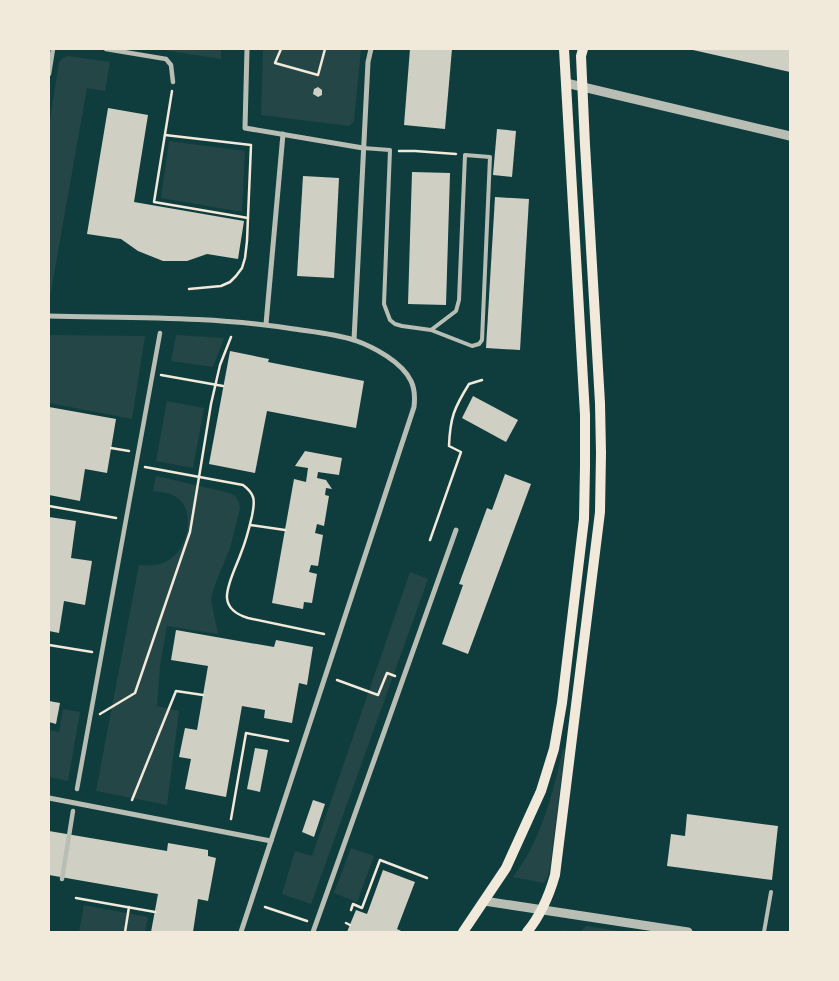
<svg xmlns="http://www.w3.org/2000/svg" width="839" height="981" font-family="'Titillium Web',sans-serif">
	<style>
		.green { fill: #244646 }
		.building { fill: #cfcfc3 }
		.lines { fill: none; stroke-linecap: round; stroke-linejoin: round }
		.path { stroke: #f1e9da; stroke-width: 2.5 }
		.service { stroke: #b8beb3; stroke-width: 4 }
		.pedestrian { stroke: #b8beb3; stroke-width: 4.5 }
		.minor { stroke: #b8beb3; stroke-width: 5 }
		.tertiary { stroke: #b8beb3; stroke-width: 9 }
		.secondary { stroke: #f1e9da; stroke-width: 10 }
	</style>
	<rect width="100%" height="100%" fill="#0f3d3e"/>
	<g class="green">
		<path d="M157,49H221V59Z"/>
		<path d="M263,49H361L354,121L349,126L261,115Z"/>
		<path d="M68,56L110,62L105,91L87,88L50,297H49V126L59,62L63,58Z"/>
		<path d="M169,141L245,151L242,212L161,198Z"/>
		<path d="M49,335L145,336L132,419L49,403Z"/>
		<path d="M176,335L224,338L213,367L171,361Z"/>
		<path d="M167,401L204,408L193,468L156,461Z"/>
		<path d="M156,476L230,493L235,496L239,502L240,509L230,548L214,587L211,600L218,634L167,626L160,666L157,706L179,711L167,805L96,791L139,565C150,566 159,566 169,560C187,549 196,515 179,499C172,493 162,492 153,491Z"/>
		<path d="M410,572L428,579L311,904L282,894L295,851L312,856Z"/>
		<path d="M63,709L80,712L68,781L49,777V730L59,732Z"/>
		<path d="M563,749H565L550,867L548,876L544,883L513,877C541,841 553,793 563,749Z"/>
		<path d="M351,848L374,856L357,902L334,893Z"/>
		<path d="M84,905L148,917L145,932H79Z"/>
		<path d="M586,926L627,932H555L564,930L580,932Z"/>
	</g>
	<g class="building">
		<path d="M410,49H452L445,129L404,125Z"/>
		<path d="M693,49H790V72L693,50Z"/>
		<path d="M318,87L322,90V95L318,97L313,94L314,89Z"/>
		<path d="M108,108L148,115L134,202L244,221L238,259L207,254L187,261H163L138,251L121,239L87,234Z"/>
		<path d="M497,129L516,131L512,177L493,175Z"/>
		<path d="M412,172L450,173L446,305L408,304Z"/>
		<path d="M303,176L339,178L334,278L297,276Z"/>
		<path d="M495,197L529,199L520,350L486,348Z"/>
		<path d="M230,351L269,359L268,362L364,381L356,428L267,411L255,473L209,464Z"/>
		<path d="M473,396L518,420L506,442L462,418Z"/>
		<path d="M49,407L116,419L107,473L85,469L80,501L49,495V474L50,465H49Z"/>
		<path d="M305,451L342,458L339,475L318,472L317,478L326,480L332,489L326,488L325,495L329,496L324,526L317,524L315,533L323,535L318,566L311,565L309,572L317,574L312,603L304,602L303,609L272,603L294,479L306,482L308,468L295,466Z"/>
		<path d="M505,474L531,484L468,654L442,644L463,585L459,584L487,508L492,510Z"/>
		<path d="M49,517L76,521L71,558L92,561L85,605L64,601L59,633L49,631Z"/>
		<path d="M176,630L274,647L276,640L313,647L307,685L299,683L292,723L264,718L265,710L242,706L226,797L185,789L191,759L179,757L185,728L197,730L208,666L171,660Z"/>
		<path d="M49,701L60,703L56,724L49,722Z"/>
		<path d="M255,748L268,750L260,792L247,789Z"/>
		<path d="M313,800L325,804L314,837L302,832Z"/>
		<path d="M687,814L778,826L772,880L667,866L671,834L685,836Z"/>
		<path d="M49,831L167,851L168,843L208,850V856L216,858L208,901L198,899L193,932H151L158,894L49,875Z"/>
		<path d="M383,870L415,882L397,929L401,931L400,932H347L356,910L367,914Z"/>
	</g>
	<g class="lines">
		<g class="path">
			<path d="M281,49L275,63L318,75L325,49"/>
			<path d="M172,91L154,202L248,218"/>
			<path d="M165,135L251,145L247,241L245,258L242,268L236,276L230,282L221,286L189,289"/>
			<path d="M399,151H415L456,154"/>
			<path d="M161,375L223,386"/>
			<path d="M111,448L129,451"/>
			<path d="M145,467L243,485C247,488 251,491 253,497C255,503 253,510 252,516C249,529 246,541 241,553C237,565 226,585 227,598C228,609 238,615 248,618L324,634"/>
			<path d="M49,506L116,518"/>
			<path d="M250,525L285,530"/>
			<path d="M430,540L461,452L449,446C450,418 454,408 469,384L482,380"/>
			<path d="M49,645L92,652"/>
			<path d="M337,680L378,695L387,673L395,676"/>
			<path d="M100,714L135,693L190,532L211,404L220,365L231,337"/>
			<path d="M132,800L176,691L203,695"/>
			<path d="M231,819L246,733L288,741"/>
			<path d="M76,898L155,912"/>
			<path d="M265,907L307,921"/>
			<path d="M351,910L353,904L362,908L380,860L427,878"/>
			<path d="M346,923L350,925"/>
			<path d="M125,932L129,907"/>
		</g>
		<g class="service">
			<path d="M363,148L390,150L384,304L390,320L395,324L402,326L431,330L472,346L479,344L482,340L490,157L465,155L459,300L456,311L431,330"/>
			<path d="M764,932L771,892"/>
		</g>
		<g class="pedestrian">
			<path d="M106,49L166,59L171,65L173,82"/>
			<path d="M49,74L53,49"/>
			<path d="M77,789L160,333"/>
			<path d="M62,879L73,811"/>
		</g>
		<g class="minor">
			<path d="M247,49L245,128L363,148"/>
			<path d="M49,316C130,318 214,316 294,329C314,332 335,334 354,340C374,347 402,362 411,381C415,389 415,398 414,407L241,932"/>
			<path d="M266,324L283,134"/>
			<path d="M354,340L368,62L371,49"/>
			<path d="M49,798L271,841"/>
			<path d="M313,932L456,530"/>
		</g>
		<g class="tertiary">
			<path d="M566,83L790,136"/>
			<path d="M484,901L688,932"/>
		</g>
		<g class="secondary">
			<path d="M463,932L506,868L541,791L554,749L562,703L584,519L585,467V415L564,49"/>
			<path d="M527,932C541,915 549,896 555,875L600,512L601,453L600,403L585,145L581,56L583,49"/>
		</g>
	</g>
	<rect width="839" height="981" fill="none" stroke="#f1e9da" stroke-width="100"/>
</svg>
